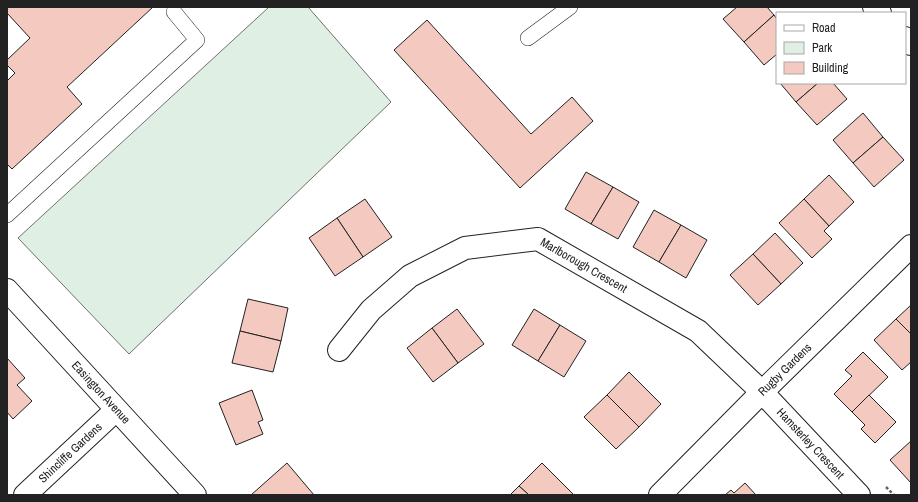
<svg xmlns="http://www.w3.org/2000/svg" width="918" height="502" font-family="'Archivo Narrow',sans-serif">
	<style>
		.green { fill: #e0efe3; stroke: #6f6f6f }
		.building { fill: #f3c9c0; stroke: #222 }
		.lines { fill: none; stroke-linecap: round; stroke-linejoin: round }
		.lane-casing { stroke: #222; stroke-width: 16 }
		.street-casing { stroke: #222; stroke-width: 24 }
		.secondary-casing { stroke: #222; stroke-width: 24 }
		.path { stroke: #646464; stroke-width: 2.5; stroke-dasharray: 3 2; stroke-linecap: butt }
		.lane { stroke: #fff; stroke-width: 15 }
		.street { stroke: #fff; stroke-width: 22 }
		.secondary { stroke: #fff; stroke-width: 22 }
		.labels { text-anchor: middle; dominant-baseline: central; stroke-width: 3; stroke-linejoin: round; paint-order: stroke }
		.street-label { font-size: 12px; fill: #222; stroke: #fff }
	</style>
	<rect width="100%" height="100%" fill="#fff"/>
	<path class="green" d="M269,7H308L391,102L129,354L18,238Z"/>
	<g class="building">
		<path d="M7,7H153L67,87L82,104L12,169L7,164V81L15,73L7,65V60L30,38L7,13Z"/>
		<path d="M737,7H767L774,15L744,42L723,19Z"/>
		<path d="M774,15L777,19V54L764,65L744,42Z"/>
		<path d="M427,20L531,134L572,97L593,121L520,188L394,50Z"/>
		<path d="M780,83H818L796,102Z"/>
		<path d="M818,83H833L847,99L817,125L796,102Z"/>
		<path d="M863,113L883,137L853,163L833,140Z"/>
		<path d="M883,137L904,160L874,187L853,163Z"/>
		<path d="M586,172L613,187L591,224L565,209Z"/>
		<path d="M829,175L854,202L829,226L804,199Z"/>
		<path d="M613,187L639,202L618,239L591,224Z"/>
		<path d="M365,199L392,237L363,257L337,218Z"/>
		<path d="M804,199L829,226L824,231L832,239L812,258L779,223Z"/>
		<path d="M654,210L681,225L659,262L633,247Z"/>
		<path d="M337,218L363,257L335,276L309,238Z"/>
		<path d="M681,225L707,240L686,278L659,262Z"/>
		<path d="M775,233L803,263L781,284L753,254Z"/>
		<path d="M753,254L781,284L758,305L730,275Z"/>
		<path d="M248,299L288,308L281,341L240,331Z"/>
		<path d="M911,305V334L896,319Z"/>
		<path d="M457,309L484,344L458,363L432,328Z"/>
		<path d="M534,309L560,325L538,361L512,345Z"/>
		<path d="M896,319L911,334V362L902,370L874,340Z"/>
		<path d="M560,325L586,341L564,377L538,361Z"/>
		<path d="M432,328L458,363L433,382L407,348Z"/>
		<path d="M240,331L281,341L273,372L232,363Z"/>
		<path d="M863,352L888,377L852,412L834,394L852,376L845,370Z"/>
		<path d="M7,358L25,378L17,385L32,401L13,419L7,412Z"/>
		<path d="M629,372L661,404L639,427L607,395Z"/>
		<path d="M252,390L263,420L258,422L263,434L236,445L219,403Z"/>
		<path d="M607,395L639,427L616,449L584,417Z"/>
		<path d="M869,395L896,422L875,443L861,429L865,425L852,412Z"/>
		<path d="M911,441V483L890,460Z"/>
		<path d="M287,463L314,495H251Z"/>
		<path d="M542,463L574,495H529L519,486Z"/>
		<path d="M745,483L756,495H725L731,490L734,493Z"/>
		<path d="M519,486L529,495H510Z"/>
	</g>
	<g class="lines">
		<g class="lane-casing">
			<g id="lane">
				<path d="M528,38L570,7"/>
				<path d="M7,215L197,40L174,12"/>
			</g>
		</g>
		<g class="street-casing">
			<g id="street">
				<path id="s1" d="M7,290L195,495"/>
				<path id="s2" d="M339,350L371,310L410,276L465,248L538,239L698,331L762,392L859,495"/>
				<path id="s3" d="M25,495L116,410"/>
				<path id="s4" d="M660,495L762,392L911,246"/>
			</g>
		</g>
		<g class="secondary-casing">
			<g id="secondary">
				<path d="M874,7L880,13"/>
				<path d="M905,38L911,44"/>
			</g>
		</g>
		<path class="path" d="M886,487L894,495"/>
		<use href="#lane" class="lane"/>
		<use href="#street" class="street"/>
		<use href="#secondary" class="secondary"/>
	</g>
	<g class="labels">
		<g class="street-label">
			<text stroke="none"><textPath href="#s2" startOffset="291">Marlborough Crescent</textPath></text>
			<text stroke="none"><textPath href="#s4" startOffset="177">Rugby Gardens</textPath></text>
			<text stroke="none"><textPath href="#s1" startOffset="139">Easington Avenue</textPath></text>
			<text stroke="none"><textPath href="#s2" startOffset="582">Hamsterley Crescent</textPath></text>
			<text stroke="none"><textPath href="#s3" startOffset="62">Shincliffe Gardens</textPath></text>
		</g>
	</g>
	<rect width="918" height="502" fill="none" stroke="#222222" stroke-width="16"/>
	<rect x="776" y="12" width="130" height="72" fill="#ffffff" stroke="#a7a7a7"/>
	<rect x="784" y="25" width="20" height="6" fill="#ffffff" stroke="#a7a7a7"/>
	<text x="812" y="32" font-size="12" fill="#222222">Road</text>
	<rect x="784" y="42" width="20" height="12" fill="#e0efe3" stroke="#a7a7a7"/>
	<text x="812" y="52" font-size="12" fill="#222222">Park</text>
	<rect x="784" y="62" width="20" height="12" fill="#f3c9c0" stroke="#a7a7a7"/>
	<text x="812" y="72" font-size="12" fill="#222222">Building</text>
</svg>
